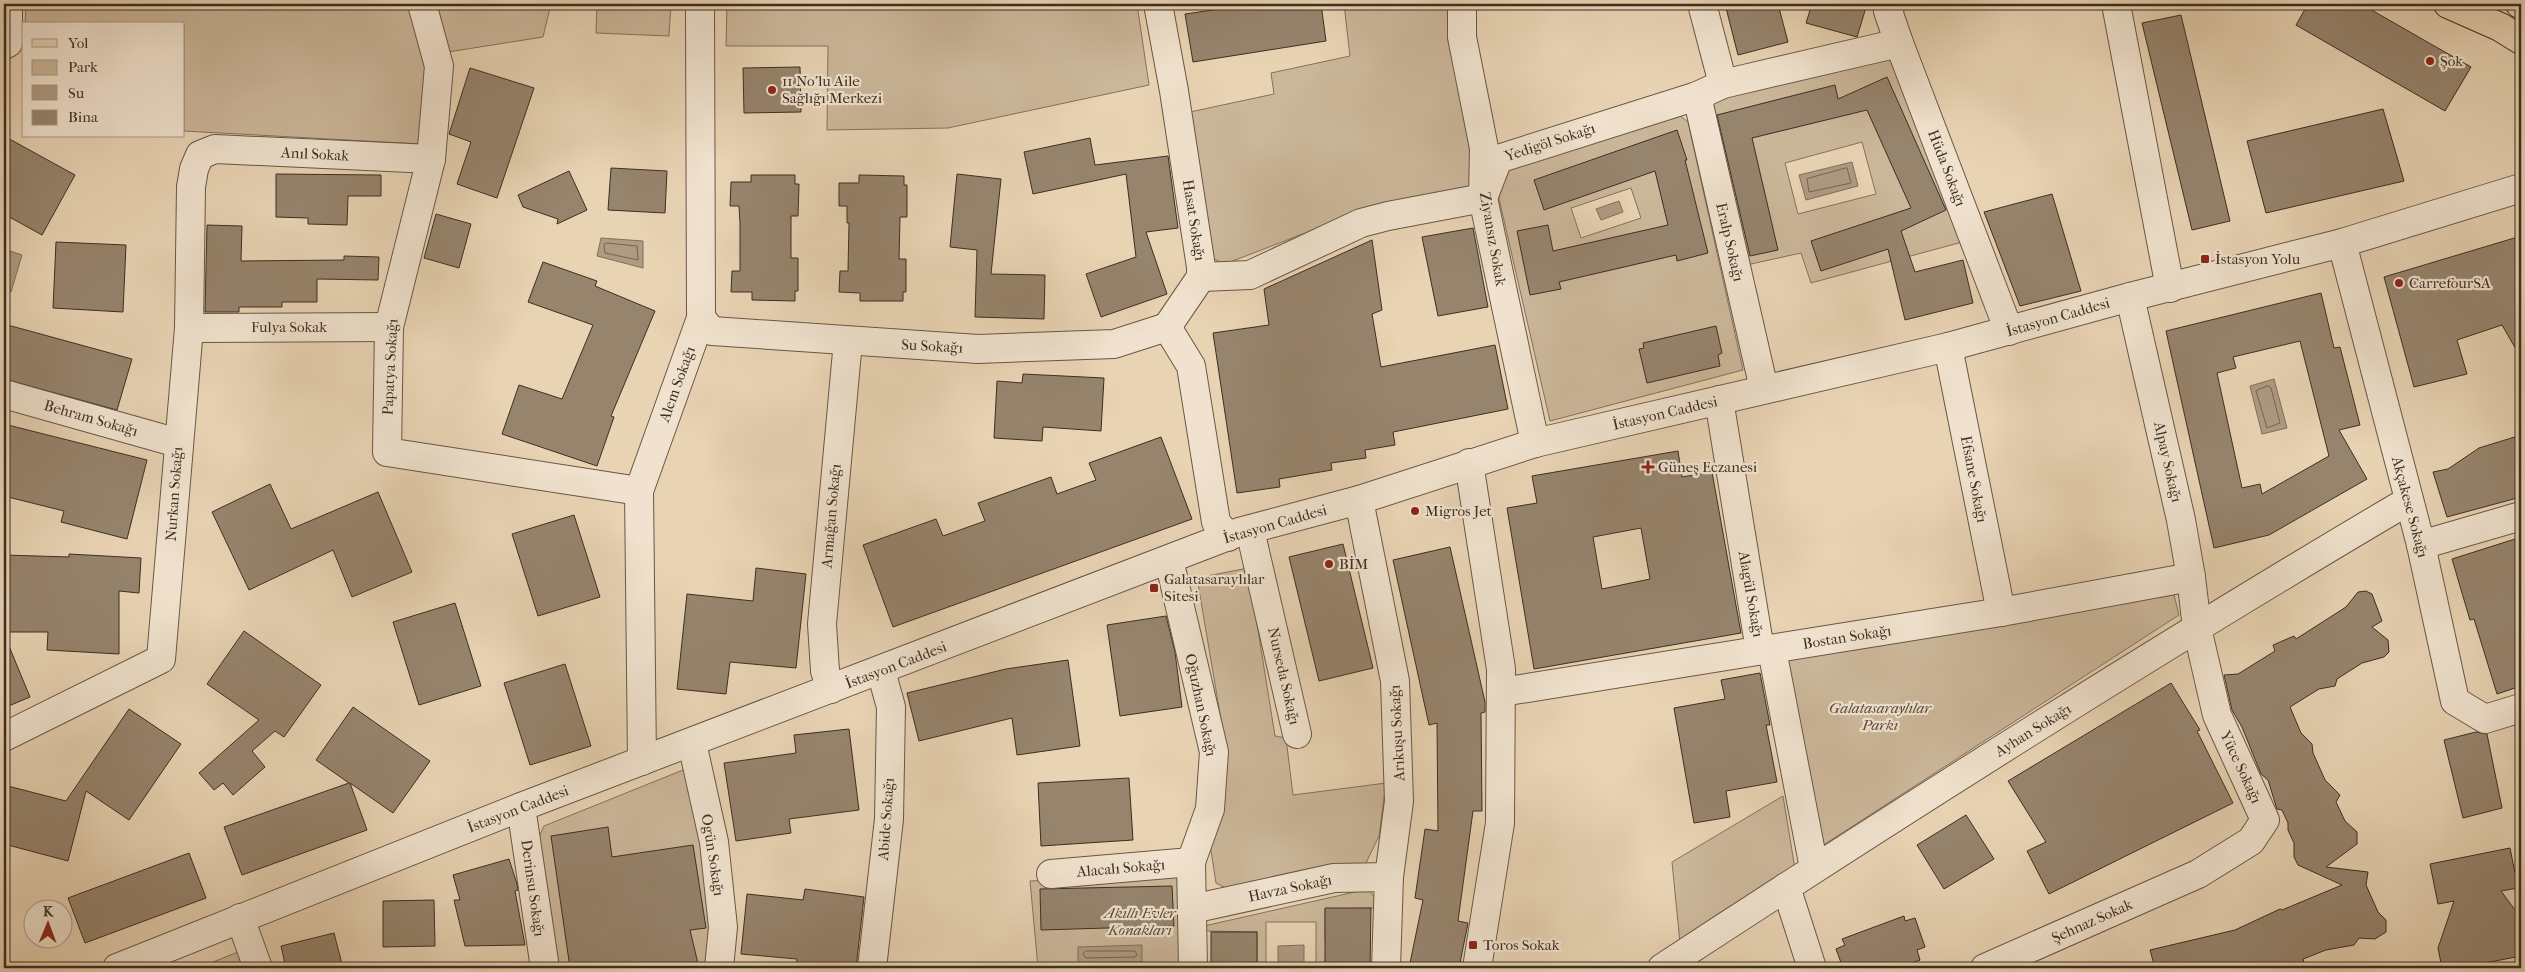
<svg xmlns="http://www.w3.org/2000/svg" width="2525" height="972" font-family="'IM FELL French Canon',serif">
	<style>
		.green { fill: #cbb79a; stroke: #84725e; fill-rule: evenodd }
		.water { fill: #ae9b82; stroke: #816f5c }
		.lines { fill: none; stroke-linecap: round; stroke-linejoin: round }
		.shore { stroke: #766452; stroke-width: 1 }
		.building { fill: #96846d; stroke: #3d2e22; fill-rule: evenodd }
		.minor-casing { stroke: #685746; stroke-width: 30 }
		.major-casing { stroke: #3d2e22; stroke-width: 30 }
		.minor { stroke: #f0e2ce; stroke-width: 28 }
		.major { stroke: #e8d3b3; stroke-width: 28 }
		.poi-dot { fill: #8f2418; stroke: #f0e2ce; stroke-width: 2 }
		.labels { text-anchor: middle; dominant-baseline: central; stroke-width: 4.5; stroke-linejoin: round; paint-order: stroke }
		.poi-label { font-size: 15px; fill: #3d2e22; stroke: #f0e2ce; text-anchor: start }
		.street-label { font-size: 15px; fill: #3d2e22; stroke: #f0e2ce }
		.park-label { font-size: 15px; font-style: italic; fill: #59493a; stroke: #f0e2ce }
	</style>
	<rect width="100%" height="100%" fill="#e8d3b3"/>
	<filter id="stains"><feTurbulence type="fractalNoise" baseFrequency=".004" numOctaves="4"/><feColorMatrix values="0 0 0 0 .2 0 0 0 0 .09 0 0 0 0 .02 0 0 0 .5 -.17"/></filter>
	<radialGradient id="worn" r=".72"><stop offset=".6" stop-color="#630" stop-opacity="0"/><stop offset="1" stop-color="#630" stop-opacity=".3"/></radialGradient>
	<g class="green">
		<path d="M26,4H412L426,70L421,144L184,131V24H25Z"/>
		<path d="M434,4H551L543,37L448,52Z"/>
		<path d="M597,4H671L669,36L596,33Z"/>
		<path d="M727,4H1137L1149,85L948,128L827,130L828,46H726Z"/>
		<path d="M1344,4H1450L1449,35L1475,178L1468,188L1370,208L1225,264L1212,258L1190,112L1274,94L1271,73L1350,56Z"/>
		<path d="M1893,54L1966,241L1811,283L1801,253L1742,266L1706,103ZM1862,142L1876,194L1798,214L1785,163Z"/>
		<path d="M1679,115L1688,122L1743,370L1550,421L1497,190L1506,167ZM1631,188L1641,218L1581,238L1571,208Z"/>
		<path d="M1248,568L1275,736L1286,738L1293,795L1386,783L1379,836L1364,867L1239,895L1216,883L1210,844L1225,743L1197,578Z"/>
		<path d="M2174,595L2179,615L1822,846L1787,653Z"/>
		<path d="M683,770L689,777L705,840L713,927L708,968H637L636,965L605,968H558L539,837L544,826Z"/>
		<path d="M1783,796L1795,869L1680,943L1672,862Z"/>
		<path d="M1185,875L1187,968H1038L1030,881Z"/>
		<path d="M1368,889L1376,899L1377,908L1325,909V940H1343L1342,959H1325V968H1316V922H1266V968H1240V964L1257,963V932L1204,931V926Z"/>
		<path d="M238,952L244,968H198Z"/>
	</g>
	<g class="water">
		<path d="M1852,162L1858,186L1806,200L1799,175Z"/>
		<path d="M1619,201L1623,212L1601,220L1596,209Z"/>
		<path d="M601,238L643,241V268L597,256Z"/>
		<path d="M4,249L22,255L11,292L4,290Z"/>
		<path d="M2274,379L2287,428L2262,434L2250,386Z"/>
		<path d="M1142,945V962L1078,963V947Z"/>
		<path d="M1304,945V968H1278V946Z"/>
	</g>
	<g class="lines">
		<g class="shore">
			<path d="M1847,168L1851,183L1809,192L1807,179Z"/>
			<path d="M607,243L637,246L638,260L605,253L604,245Z"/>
			<path d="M2268,386L2271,388L2280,423L2267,428L2256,391Z"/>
			<path d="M1086,951H1135L1137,955L1135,957L1086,958L1083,954Z"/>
		</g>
	</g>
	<g class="building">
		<path d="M1255,4H1321L1326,41L1193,62L1185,14Z"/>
		<path d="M1725,4H1778L1788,42L1738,55Z"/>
		<path d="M1812,4H1867L1857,37L1806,23Z"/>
		<path d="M2308,4H2361L2471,67L2445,111L2296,25Z"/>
		<path d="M2181,15L2230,221L2192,230L2142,23Z"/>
		<path d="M800,67L801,112L744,113L743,68Z"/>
		<path d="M470,68L534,88L497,198L457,184L471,142L449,134Z"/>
		<path d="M1887,77L1946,210L1901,231L1915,272L1963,260L1973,303L1905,320L1888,249L1821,271L1811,241L1911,208L1867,110L1752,138L1778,250L1750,256L1717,115L1835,85L1838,99Z"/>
		<path d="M2383,109L2404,181L2266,213L2247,141Z"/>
		<path d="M1677,130L1687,160H1685L1708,253L1677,261L1676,255L1559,282L1561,289L1530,295L1517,231L1548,225L1553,251L1668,225L1655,171L1544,210L1534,180Z"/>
		<path d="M4,136L75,175L42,235L4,214Z"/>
		<path d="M1090,138L1095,165L1168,156L1178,228L1146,232L1167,294L1101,317L1086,274L1136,257L1126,174L1033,194L1024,152Z"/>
		<path d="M611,168L667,171L665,213L608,210Z"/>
		<path d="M569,171L587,210L557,224L558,219L523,207L518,195Z"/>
		<path d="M276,174L381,175V196H348L347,225L308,224V218L276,217Z"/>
		<path d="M957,174L1001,179L991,274L1045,275L1044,319L975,317L977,250L950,247Z"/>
		<path d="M751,175H795V184H799L798,216H791V258H798V291H795V301L752,300V292H731L732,271H740V223L739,206H730L731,182H751Z"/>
		<path d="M859,175L904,176V185H907V217H900L899,259H906V292H903V301H860V293L839,292L840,271H848L849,223H847V206H839V183H859Z"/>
		<path d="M2052,194L2081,291L2020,306L1984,212Z"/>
		<path d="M436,214L471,224L459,268L424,258Z"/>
		<path d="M207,225L242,226L241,261L344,260V256L379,257L378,280L317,279V302H282V307H239V312H205Z"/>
		<path d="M1473,228L1488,307L1438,316L1422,237Z"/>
		<path d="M2521,236V358L2502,325L2457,340L2467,374L2414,387L2384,277Z"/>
		<path d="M1372,240L1382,310L1372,314L1381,367L1495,345L1508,409L1393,432L1395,445L1365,450L1366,458L1331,463L1332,470L1279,479L1280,487L1237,493L1213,333L1269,325L1264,289Z"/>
		<path d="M56,242L126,245L123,312L53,308Z"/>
		<path d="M543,262L597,281L595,286L655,311L611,416L614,417L597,466L502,434L519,385L562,399L593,325L528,302Z"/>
		<path d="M2321,293L2334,348L2340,347L2360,425L2339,430L2367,479L2269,535L2214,548L2166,331ZM2300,341L2329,456L2262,494L2260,484L2242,488L2217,373L2236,368L2233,357Z"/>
		<path d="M4,324L132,359L117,410L4,379Z"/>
		<path d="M1716,326L1722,353L1718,355L1720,366L1647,383L1639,349L1644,348L1643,343Z"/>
		<path d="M1023,374L1104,378L1101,431L1043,427L1042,441L994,438L997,381L1022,383Z"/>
		<path d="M4,424L147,460L127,539L61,522L64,511L4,496Z"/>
		<path d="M2521,435V497L2447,517L2433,472L2448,469L2479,448Z"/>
		<path d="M1161,437L1192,519L893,627L863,545L936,519L943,536L985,521L978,503L1051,477L1057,494L1096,480L1089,463Z"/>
		<path d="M1678,451L1682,477L1712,472L1741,633L1534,669L1507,508L1537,503L1532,476ZM1641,528L1650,579L1602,589L1593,537Z"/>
		<path d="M270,484L291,529L378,492L412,572L352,597L333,550L249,590L212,512Z"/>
		<path d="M574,515L600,597L538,616L512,534Z"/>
		<path d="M2515,539L2521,561V686L2497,694L2474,619L2470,620L2452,559Z"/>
		<path d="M1343,544L1373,668L1319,681L1289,557Z"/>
		<path d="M1450,547L1485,702V712L1481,713L1482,811H1473L1458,921L1468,923L1459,968H1409L1423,900L1415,898L1425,829L1438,831L1437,723L1429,725L1393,560Z"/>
		<path d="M69,554L141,558L139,593L119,591V654L47,650L48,632H4V555L69,557Z"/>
		<path d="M756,568L806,574L796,668L730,662L726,694L677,689L687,594L753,601Z"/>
		<path d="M2366,591L2372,594L2382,621L2372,627L2388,640L2389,652L2384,657L2362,663L2337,679L2335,686L2319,689L2290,707L2301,733L2312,744L2313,753L2325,780L2340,795L2336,802L2345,821L2357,832V844L2326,867L2368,872L2366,885L2378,912L2386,920V932L2375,939L2359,938L2354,945L2326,950L2303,959L2306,968H2155L2150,950L2235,930L2280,909L2282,910L2342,885L2298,865L2294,857V843L2288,830V823L2282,810L2277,809L2268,780L2261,774L2242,727L2232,710L2224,675L2238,674L2275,651L2273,645L2294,636L2296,639L2346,607L2358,592Z"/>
		<path d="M455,603L481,686L419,705L393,622Z"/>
		<path d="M1166,616L1175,652L1182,707L1120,716L1107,625Z"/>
		<path d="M244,631L321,685L284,737L275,731L252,751L265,767L233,795L223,783L214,790L199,773L259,720L207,684Z"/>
		<path d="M4,634L30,697L4,708Z"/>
		<path d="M1068,660L1080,746L1017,755L1012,718L919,741L907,693L1006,669Z"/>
		<path d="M565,664L591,746L530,765L504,683Z"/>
		<path d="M1760,673L1770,725H1766L1777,782L1726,791L1730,817L1694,823L1674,708L1725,699L1721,680Z"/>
		<path d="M2171,683L2200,730L2197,731L2233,803L2049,894L2027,851L2046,842L2008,781Z"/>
		<path d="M353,707L430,761L393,813L350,783L367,830L242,875L224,827L349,783L316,760Z"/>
		<path d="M129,709L181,744L129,820L86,791L68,861L4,844V785L66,801Z"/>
		<path d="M849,729L859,810L789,819L791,833L736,841L724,763L796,753L794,735Z"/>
		<path d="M2476,732L2487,734L2502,808L2463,818L2444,740Z"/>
		<path d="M1129,778L1133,840L1041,846L1038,783Z"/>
		<path d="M1966,815L1994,859L1944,889L1917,845Z"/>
		<path d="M608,827L612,857L693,845L706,928L690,930L699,968H640L639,964L603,968H570L551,836Z"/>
		<path d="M2510,848L2518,888L2501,891L2521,918V956L2459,968H2442L2438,948L2454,901L2438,904L2430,864Z"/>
		<path d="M189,853L206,898L85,943L68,898Z"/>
		<path d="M509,859L517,884L518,890L515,891L525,945L465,946L454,900H460L453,875Z"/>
		<path d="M1172,886L1174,926L1041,930L1040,889Z"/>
		<path d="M805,889L864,897L856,968H796L797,959L741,954L747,894L803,900Z"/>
		<path d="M434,900L435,946L383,947V901Z"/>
		<path d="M1325,908H1371L1370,968H1325Z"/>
		<path d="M1904,916L1905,921L1915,918L1925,947L1917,950L1920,960L1898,968H1843L1836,949L1845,945L1842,939Z"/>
		<rect x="1211" y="932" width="46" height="32"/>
		<path d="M334,933L343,968H286L281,946Z"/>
	</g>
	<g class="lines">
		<g class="minor-casing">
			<g id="minor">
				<path d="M422,4L439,66L431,159L389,327L387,452L639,491"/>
				<path d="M1158,4L1174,91L1201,267V277L1167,327"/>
				<path d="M1462,4V37L1484,148L1483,198L1535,443"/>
				<path d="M1702,4L1723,84"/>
				<path d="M1891,4L1888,11L1899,43L2009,331"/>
				<path d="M2116,4L2170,288"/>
				<path d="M4,45L8,43V4"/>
				<path d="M1697,96L1764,389"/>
				<path d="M2342,243L2421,545L2455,701L2485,719L2521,708"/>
				<path d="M1201,277L1250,275L1361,223L1388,216L1483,198L1498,159L1697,96L1723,84L1899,43"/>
				<path d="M701,318L712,331L978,349L1114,344L1167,327"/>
				<path d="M1167,327L1191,366L1216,522L1228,537"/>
				<path d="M189,328L389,327"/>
				<path d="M1948,347L2001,612"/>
				<path d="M4,394L178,443"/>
				<path d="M1719,400L1759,644L1772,650L1814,868"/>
				<path d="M1469,463L1501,669L1500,823L1477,968"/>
				<path d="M1359,500L1395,681L1399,801L1389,877L1386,968"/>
				<path d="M1250,530L1297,734"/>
				<path d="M2421,545L2521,516"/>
				<path d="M1169,560L1214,752L1210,809L1191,862L1193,968"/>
				<path d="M831,689L825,671L822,624L848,341"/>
				<path d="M1502,692L2001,612L2191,577"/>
				<path d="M4,737L161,659L189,328L191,187L194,169L200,155L215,149L431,159"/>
				<path d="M692,743L714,842L723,927L719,968"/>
				<path d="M642,761L639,491L701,318L700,4"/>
				<path d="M521,807L545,968"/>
				<path d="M1051,874L1191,862"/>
				<path d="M1786,887L1812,968"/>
				<path d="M1192,909L1334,878L1389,877"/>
				<path d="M240,918L258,968"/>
				<path d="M117,968L521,807L1239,532L1359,500L1535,443L1948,347L2130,297L2342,243L2521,188"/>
				<path d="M872,968L889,819L891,707L881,671"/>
				<path d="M1662,968C1908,807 2155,650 2408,501"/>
				<path d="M1985,968L2198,874L2251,841L2265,820L2217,715L2197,628L2191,577L2181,520L2130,297"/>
			</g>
		</g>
		<g class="major-casing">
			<g id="major">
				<path d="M2448,4L2500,27L2521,40"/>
				<path d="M2520,4H2521"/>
			</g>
		</g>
		<use href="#minor" class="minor"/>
		<use href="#major" class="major"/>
	</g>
	<g class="poi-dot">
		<circle cx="2430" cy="61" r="5"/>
		<circle cx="772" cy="90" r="5"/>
		<rect x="2200" y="254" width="10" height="10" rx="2.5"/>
		<circle cx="2399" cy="283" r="5"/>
		<path d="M1645.5 459.5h5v5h5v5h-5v5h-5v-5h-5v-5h5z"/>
		<circle cx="1415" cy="511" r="5"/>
		<circle cx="1329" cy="564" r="5"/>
		<rect x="1149" y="583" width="10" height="10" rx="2.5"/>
		<rect x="1468" y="940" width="10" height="10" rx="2.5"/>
	</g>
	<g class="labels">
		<g class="poi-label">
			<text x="2440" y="61">Şok</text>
			<text x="782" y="81">11 No'lu Aile<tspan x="782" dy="17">Sağlığı Merkezi</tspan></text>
			<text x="2215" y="259">İstasyon Yolu</text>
			<text x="2409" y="283">CarrefourSA</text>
			<text x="1658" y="467">Güneş Eczanesi</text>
			<text x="1425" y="511">Migros Jet</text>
			<text x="1339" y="564">BİM</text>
			<text x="1164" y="579">Galatasaraylılar<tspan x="1164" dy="17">Sitesi</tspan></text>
			<text x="1483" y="945">Toros Sokak</text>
		</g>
		<g class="street-label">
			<text transform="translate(1550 142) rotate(-18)">Yedigöl Sokağı</text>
			<text transform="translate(315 154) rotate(3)">Anıl Sokak</text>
			<text transform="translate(1947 168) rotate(69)">Hüda Sokağı</text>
			<text transform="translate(1194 220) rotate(81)">Hasat Sokağı</text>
			<text transform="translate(1493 239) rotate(80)">Ziyansız Sokak</text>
			<text transform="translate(1730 242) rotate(77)">Eralp Sokağı</text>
			<text transform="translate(2058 317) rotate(-16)">İstasyon Caddesi</text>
			<text x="289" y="327">Fulya Sokak</text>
			<text transform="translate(932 346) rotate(3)">Su Sokağı</text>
			<text transform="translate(390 367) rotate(-87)">Papatya Sokağı</text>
			<text transform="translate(677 384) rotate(-70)">Alem Sokağı</text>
			<text transform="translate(1665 413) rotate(-13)">İstasyon Caddesi</text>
			<text transform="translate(91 418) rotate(16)">Behram Sokağı</text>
			<text transform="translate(2168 462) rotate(77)">Alpay Sokağı</text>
			<text transform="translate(1974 479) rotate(79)">Efsane Sokağı</text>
			<text transform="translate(174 494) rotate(-86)">Nurkan Sokağı</text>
			<text transform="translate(2410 507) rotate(75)">Akçakese Sokağı</text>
			<text transform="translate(831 516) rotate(-85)">Armağan Sokağı</text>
			<text transform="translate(1275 524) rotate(-16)">İstasyon Caddesi</text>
			<text transform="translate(1751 594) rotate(80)">Alagül Sokağı</text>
			<text transform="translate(1847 637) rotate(-9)">Bostan Sokağı</text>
			<text transform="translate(896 665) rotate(-21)">İstasyon Caddesi</text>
			<text transform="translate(1284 676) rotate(77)">Nurseda Sokağı</text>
			<text transform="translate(1201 705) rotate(78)">Oğuzhan Sokağı</text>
			<text transform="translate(2033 730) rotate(-32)">Ayhan Sokağı</text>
			<text transform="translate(1397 733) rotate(-93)">Arıkuşu Sokağı</text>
			<text transform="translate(2241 767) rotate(65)">Yüce Sokağı</text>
			<text transform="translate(518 809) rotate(-21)">İstasyon Caddesi</text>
			<text transform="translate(886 819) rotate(-86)">Abide Sokağı</text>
			<text transform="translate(713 855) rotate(81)">Ogün Sokağı</text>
			<text transform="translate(1121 868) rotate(-5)">Alacalı Sokağı</text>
			<text transform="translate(533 888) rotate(82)">Derinsu Sokağı</text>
			<text transform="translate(1290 888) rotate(-12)">Havza Sokağı</text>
			<text transform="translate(2092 921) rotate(-24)">Şehnaz Sokak</text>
		</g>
		<g class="park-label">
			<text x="1880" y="708">Galatasaraylılar<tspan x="1880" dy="17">Parkı</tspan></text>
			<text x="1140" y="913">Akıllı Evler<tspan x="1140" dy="17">Konakları</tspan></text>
		</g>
	</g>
	<rect width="2525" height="972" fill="none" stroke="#e8d3b3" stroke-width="20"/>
	<rect x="5" y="5" width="2515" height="962" fill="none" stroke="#3d2e22" stroke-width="2.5"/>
	<rect x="10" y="10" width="2505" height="952" fill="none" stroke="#3d2e22"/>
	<rect x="22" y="22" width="162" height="115" fill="#f0e2ce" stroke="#a89a89"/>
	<rect x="32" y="39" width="25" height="8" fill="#e8d3b3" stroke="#a89a89"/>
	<text x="68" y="48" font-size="15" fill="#3d2e22">Yol</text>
	<rect x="32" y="60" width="25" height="15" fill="#cbb79a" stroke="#a89a89"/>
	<text x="68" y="72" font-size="15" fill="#3d2e22">Park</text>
	<rect x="32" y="85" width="25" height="15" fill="#ae9b82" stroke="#a89a89"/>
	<text x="68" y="98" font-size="15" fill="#3d2e22">Su</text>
	<rect x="32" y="110" width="25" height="15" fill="#96846d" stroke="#a89a89"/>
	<text x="68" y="122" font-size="15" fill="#3d2e22">Bina</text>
	<g transform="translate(48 924) rotate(1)"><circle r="24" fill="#f0e2ce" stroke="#a89a89"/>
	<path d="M0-4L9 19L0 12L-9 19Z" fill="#8f2418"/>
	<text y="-8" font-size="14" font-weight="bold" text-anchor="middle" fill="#3d2e22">K</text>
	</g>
	<rect width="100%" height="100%" filter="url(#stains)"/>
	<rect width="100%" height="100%" fill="url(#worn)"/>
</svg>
